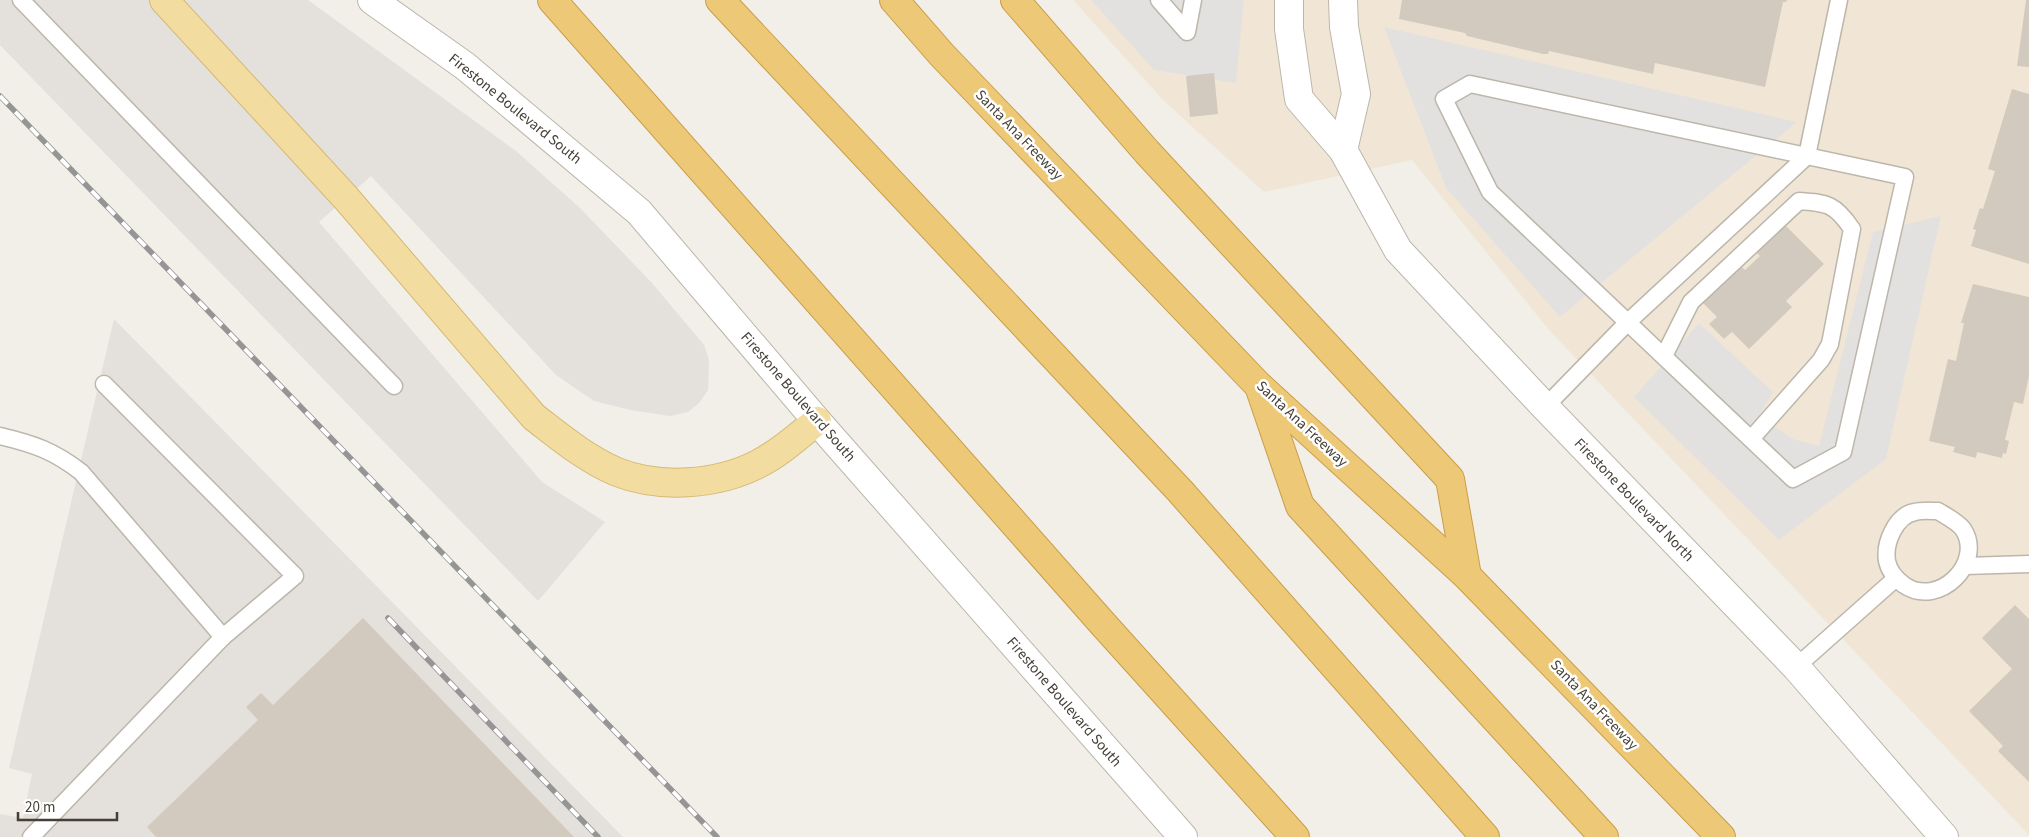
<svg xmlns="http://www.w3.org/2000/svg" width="2029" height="837" font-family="'Source Sans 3',sans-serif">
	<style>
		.commercial { fill: #f1e6d5 }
		.industrial { fill: #e4e0dc }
		.parking { fill: #e3e1df }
		.building { fill: #d2cabe }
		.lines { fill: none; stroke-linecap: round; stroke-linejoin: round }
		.service-casing { stroke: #bcb6ab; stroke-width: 19 }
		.tertiary-casing { stroke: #bcb6ab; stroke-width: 30 }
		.primary-casing { stroke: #d5b972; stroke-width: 30 }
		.motorway-casing { stroke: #ca9d48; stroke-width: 30 }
		.service { stroke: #fff; stroke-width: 16 }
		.tertiary { stroke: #fff; stroke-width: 28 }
		.primary { stroke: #f2dca0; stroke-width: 28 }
		.motorway { stroke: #edc877; stroke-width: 28 }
		.rail-casing { stroke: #959595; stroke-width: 5.5 }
		.rail { stroke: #fff; stroke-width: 4; stroke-dasharray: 11; stroke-linecap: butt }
		.labels { text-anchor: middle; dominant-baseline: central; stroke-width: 5; stroke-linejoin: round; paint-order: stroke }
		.street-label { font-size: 15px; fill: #443f37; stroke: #fff }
	</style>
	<rect width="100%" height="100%" fill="#f1efe7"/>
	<path class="commercial" d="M1073,0H2029V835L1549,330L1412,160L1264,192L1163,100Z"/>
	<g class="industrial">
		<path d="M0,0H308L516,151L580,208L652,283L704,345L709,360L708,390L699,403L688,412L670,416L630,410L594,401L556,375L371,176L319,222L542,482L605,522L538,601L0,45Z"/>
		<path d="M114,319L623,837H0V814L23,818L32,774L9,768Z"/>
	</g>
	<g class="parking">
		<path d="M1091,0H1244L1236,83L1154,70Z"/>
		<path d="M1384,27L1797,122L1560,317L1446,188Z"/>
		<path d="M1941,216L1886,459L1779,540L1634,397L1699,323L1773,392L1759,416L1793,439L1819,446L1873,232Z"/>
	</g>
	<g class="building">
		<path d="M1402,0H1787L1786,2H1783L1765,87L1655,63L1653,74L1549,51L1548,54H1543L1467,36L1465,33L1399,19Z"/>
		<path d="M2026,0H2029V67L2017,66Z"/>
		<path d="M1214,73L1218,114L1190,117L1186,76Z"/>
		<path d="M2012,89L2029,94V264L1971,246L1976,230L1973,229L1980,208L1983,209L1995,171L1988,169Z"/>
		<path d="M1783,223L1824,264L1786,301L1792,307L1749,349L1732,332L1724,339L1709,324L1717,317L1701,301L1739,264L1745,270L1760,256L1755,251Z"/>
		<path d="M1973,284L2029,297V376L2023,404L2014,402L2005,440L2009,441L2006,454L2003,453L2002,458L1977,452L1976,458L1953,452L1955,447L1929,441L1948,359L1956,361L1964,323H1961Z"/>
		<path d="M2015,605L2029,619V782L1998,751L2003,746L1969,711L2012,669L1982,638Z"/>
		<path d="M363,618L574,837H156L147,827L258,720L246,707L261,693L273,705Z"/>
	</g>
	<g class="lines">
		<g class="service-casing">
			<g id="service">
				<path d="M21,0L394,386"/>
				<path d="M1159,0L1187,32L1193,0"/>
				<path d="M1470,84L1905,177L1843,452L1793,479L1490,192L1444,99Z"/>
				<path d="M1664,356L1691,302L1799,201C1828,203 1835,204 1852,229L1830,344L1821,360L1751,439"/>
				<path d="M104,384L295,576L223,637"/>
				<path d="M1545,407L1628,322L1807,156L1839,0"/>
				<path d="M0,436C34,444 54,451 81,472L223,637L31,837"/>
				<path d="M1938,511C1946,516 1958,522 1963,529C1985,562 1939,609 1904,585C1896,579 1889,571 1887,561C1884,543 1896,515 1915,512C1922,510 1931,511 1938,511Z"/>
				<path d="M1965,566L2029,564"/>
				<path d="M1796,667L1895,579"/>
			</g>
		</g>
		<g class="tertiary-casing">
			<g id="tertiary">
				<path d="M372,0L465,66L639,212L817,421L1183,837"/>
				<path d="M1289,0V29L1299,99L1343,150L1398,250L1545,407L1796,667L1944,837"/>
				<path d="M1343,0L1344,27L1356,94L1343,150"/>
			</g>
		</g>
		<g class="primary-casing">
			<path id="primary" d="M164,0L346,198L534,417C560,437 586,459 617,472C660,489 717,485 758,464C780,453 798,436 817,421"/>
		</g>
		<g class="motorway-casing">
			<g id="motorway">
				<path d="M552,0L1103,624L1295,837"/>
				<path d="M720,0L1180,491L1485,837"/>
				<path d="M894,0L942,55L1258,385L1467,576L1721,837"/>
				<path d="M1015,0L1147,152L1450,479L1467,576"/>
				<path d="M1260,389L1300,506L1604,837"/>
			</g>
		</g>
		<use href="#service" class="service"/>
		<use href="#tertiary" class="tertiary"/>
		<use href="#primary" class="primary"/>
		<use href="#motorway" class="motorway"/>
		<g class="rail-casing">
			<g id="rail">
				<path d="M0,96L717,837"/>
				<path d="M388,618L598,837"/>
			</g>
		</g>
		<use href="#rail" class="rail"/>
	</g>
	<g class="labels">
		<g class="street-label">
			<text transform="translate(515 109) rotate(39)">Firestone Boulevard South</text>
			<text transform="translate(1019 135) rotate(46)">Santa Ana Freeway</text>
			<text transform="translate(798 397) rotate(49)">Firestone Boulevard South</text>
			<text transform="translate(1302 424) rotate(43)">Santa Ana Freeway</text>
			<text transform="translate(1634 500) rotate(46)">Firestone Boulevard North</text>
			<text transform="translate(1064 702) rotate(49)">Firestone Boulevard South</text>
			<text transform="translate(1594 705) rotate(46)">Santa Ana Freeway</text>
		</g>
	</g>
	<path d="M18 812v8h99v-8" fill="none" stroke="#443f37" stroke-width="2.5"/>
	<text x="25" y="812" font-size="15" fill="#443f37" stroke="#ffffff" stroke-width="4" paint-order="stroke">20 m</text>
</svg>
